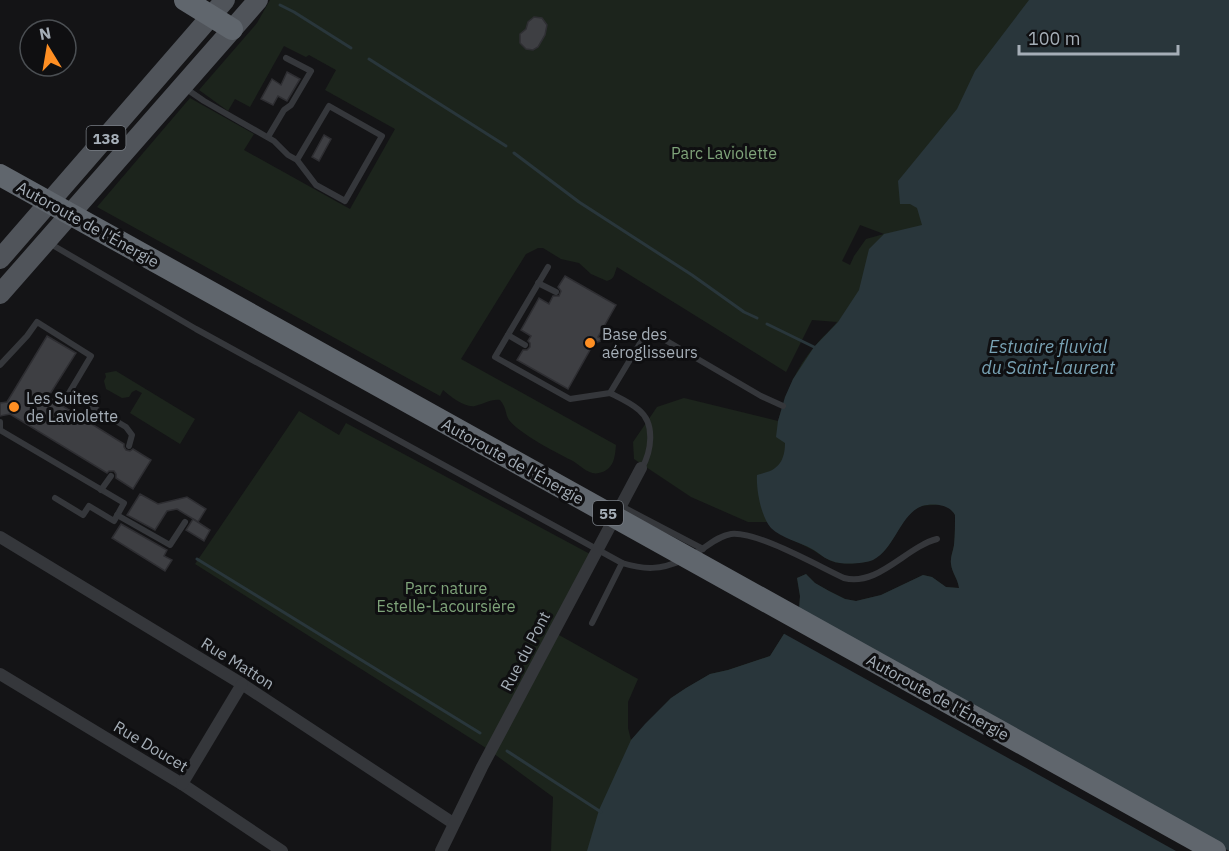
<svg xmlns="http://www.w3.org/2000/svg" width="1229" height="851" font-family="'IBM Plex Sans',sans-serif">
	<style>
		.green { fill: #1c241c; fill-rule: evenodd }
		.water { fill: #29363b }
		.pier { fill: #141416 }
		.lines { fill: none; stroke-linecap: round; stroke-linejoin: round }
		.stream { stroke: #29363b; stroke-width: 3 }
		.building { fill: #3e3f43; stroke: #2e2e32; stroke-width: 1.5 }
		.lane { stroke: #35373b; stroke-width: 6 }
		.street { stroke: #35373b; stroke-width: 12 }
		.primary { stroke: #50545a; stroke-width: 20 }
		.highway { stroke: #60666d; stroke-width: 22 }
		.highway-bridge { stroke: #60666d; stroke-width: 22 }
		.poi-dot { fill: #ff8f23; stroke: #0f0f11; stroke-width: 2 }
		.labels { text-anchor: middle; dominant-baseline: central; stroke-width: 6; stroke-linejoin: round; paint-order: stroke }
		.shield { fill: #0f0f11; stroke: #787e85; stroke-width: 1.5 }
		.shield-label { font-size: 15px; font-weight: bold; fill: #a5aeb7 }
		.park-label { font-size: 16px; fill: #7fa47a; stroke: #0f0f11 }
		.street-label { font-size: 16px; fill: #a5aeb7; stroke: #0f0f11 }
		.poi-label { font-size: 16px; fill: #a5aeb7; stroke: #0f0f11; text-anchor: start }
		.water-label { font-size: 18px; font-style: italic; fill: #79a3b5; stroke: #0f0f11 }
	</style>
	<rect width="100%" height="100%" fill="#141416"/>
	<g class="green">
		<path d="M270,0H1225L849,851H551L553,797L486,748L195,564L299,411L339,435L346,423L590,554L550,630L638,679L628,702V728L631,740L671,698L686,688L710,674L728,670L770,656L799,610L800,596L797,578L806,574L815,583L829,591L845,599L856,601L881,595L923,575L932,577L946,587L959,588C958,579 952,573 951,564C950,557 953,552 954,545C955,535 955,525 955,515C951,507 944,505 936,505C932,505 926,505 922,506C898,514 895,553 869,561C861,564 837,565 829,560C822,557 816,551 809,548C795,540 777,536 767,522H748L691,497L634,459L633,442L657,407L684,398L778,421C786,394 796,367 815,346C822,337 831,330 837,322L812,320L786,372L617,267C614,274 615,279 607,281L591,274L579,263L561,259L543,248H538L526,254L461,359L616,445C615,457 614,470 599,473C589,476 579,464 571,460C555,452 520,434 509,420C505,414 507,408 500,400C490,399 484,404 475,406C465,408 451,397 443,390L440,396L97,207L190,98L254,134L244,150L350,209L395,129L325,90L336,70L309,55L306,57L284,46L250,107L235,99L228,111L199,90L257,23ZM860,225L884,234L866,239L854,256L850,265L842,261Z"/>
		<path d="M116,371L195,419L180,444L130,413L142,393L136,390L132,392L129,397L122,398L106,389L104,381L106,377L105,373Z"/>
	</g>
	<path class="water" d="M1029,0H1229V851H587L599,810L631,740L645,724L671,698L686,688L710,674L728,670L770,656L799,610L800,596L797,578L806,574L815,583L829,591L845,599L856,601L881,595L923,575L932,577L946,587L959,588C958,579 952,573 951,564C950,557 953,552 954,545C955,535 955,525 955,515C949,504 933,503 922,506C900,514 895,549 873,560C864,564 841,565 832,561C825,559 819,553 812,549C800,542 781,538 771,528C761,517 756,489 757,475C760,474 764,473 767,472C781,468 785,456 785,443L776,437L778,421L785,397L793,379L814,347L838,322L859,290L869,249L884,234L922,225L917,208L910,204H900L898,181L957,109L975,71Z"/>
	<path class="pier" d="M795,610L1229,851H1176L781,632Z"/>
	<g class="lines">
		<g class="stream">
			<path d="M280,5L294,12L351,48"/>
			<path d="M369,59L506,146"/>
			<path d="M514,153L579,202L692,275L744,312L757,318"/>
			<path d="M767,324L814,347"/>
			<path d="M197,559L480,733"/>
			<path d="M507,751L601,812"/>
		</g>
	</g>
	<g class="building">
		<path d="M534,17L542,18L547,25L545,35L538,47L533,50L526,49L520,43V34L526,29L528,22Z"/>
		<path d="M287,72L300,79L287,101L278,96L273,105L261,99L272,79L281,85Z"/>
		<path d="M324,135L331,139L319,161L312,157Z"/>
		<path d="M565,276L616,305L598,337L604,340L594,343L568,389L517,360L523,350H527L530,347V343L528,341L531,336L521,330L539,298L549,304L553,296H559L561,291L558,287Z"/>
		<path d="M47,336L76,353L48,397L124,444V447L126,450L130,451L133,449L151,460L133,489L116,478V474L114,471H109L107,473L10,414L0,416V403L7,402Z"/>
		<path d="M140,494L158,504L187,497L206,509L198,522L177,509L167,511L155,530L127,515Z"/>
		<path d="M193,519L210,530L204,541L186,530Z"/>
		<path d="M121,524L167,550L164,556L172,560L165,571L112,538Z"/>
	</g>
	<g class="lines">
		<g class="lane">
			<path d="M185,88L204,101L274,141L288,155L297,160L316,185L345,201L382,136L329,106L297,160"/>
			<path d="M268,137L284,110L291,105L311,71L286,58"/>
			<path d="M49,243L196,329L622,563C645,570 660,570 683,560"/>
			<path d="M548,267L495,357L570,399L610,393"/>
			<path d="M538,283L556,292"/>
			<path d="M508,335L525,345"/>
			<path d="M0,365L27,336L37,322L91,356L69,393L126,427L132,435L129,446"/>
			<path d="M0,422V429"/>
			<path d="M0,430L124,503L114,521L89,506L83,515L55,498"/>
			<path d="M642,468C651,452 656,424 639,410C631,403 620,398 610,393L648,330L761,396L783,406"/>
			<path d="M101,490L111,476"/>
			<path d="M621,506L703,549"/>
			<path d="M117,515L170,545L185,522"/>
			<path d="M694,554C706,548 717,536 731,534C757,531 818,566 844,578C878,587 906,547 937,539"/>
			<path d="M592,623L622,563"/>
		</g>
		<g class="street">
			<path d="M0,537L242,684L453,823"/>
			<path d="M0,674L182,784L282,851"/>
			<path d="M182,784L242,684"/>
			<path d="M441,851L482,767L641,468"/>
		</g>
		<g class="primary">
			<path d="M0,259L225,0"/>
			<path d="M0,294L258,0"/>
		</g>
		<path class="highway" d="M185,0L232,29"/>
		<path class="highway-bridge" d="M0,175L1215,851"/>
	</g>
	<g class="poi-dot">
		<circle cx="590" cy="343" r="6"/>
		<circle cx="14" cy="407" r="6"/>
	</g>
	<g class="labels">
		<g class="shield">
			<rect x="86.5" y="126" width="39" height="24" rx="4.5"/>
			<rect x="593" y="501" width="30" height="24" rx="4.5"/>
		</g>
		<g class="shield-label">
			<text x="106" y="138">138</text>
			<text x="608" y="513">55</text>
		</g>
		<g class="park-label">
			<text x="724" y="153">Parc Laviolette</text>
			<text x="446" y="588">Parc nature<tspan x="446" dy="18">Estelle-Lacoursière</tspan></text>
		</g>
		<g class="street-label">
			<text transform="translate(88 224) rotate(29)">Autoroute de l'Énergie</text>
			<text transform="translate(513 461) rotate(29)">Autoroute de l'Énergie</text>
			<text transform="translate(525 651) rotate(-62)">Rue du Pont</text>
			<text transform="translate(238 663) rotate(32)">Rue Matton</text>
			<text transform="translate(938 697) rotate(29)">Autoroute de l'Énergie</text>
			<text transform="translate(151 746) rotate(31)">Rue Doucet</text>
		</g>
		<g class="poi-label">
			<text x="602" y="334">Base des<tspan x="602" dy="18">aéroglisseurs</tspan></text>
			<text x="26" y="398">Les Suites<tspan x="26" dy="18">de Laviolette</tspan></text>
		</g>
		<g class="water-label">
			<text x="1048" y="346">Estuaire fluvial<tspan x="1048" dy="21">du Saint-Laurent</tspan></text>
		</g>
	</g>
	<g transform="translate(48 48) rotate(349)"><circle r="28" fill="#0f0f11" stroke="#4b4f53" stroke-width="1.5"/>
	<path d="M0-4.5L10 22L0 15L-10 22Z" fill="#ff8f23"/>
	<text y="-9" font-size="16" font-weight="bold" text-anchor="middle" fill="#a5aeb7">N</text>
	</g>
	<path d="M1019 45v9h159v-9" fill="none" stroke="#a5aeb7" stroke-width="3"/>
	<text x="1028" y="45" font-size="18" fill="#a5aeb7" stroke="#0f0f11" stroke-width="4.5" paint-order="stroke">100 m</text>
</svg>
